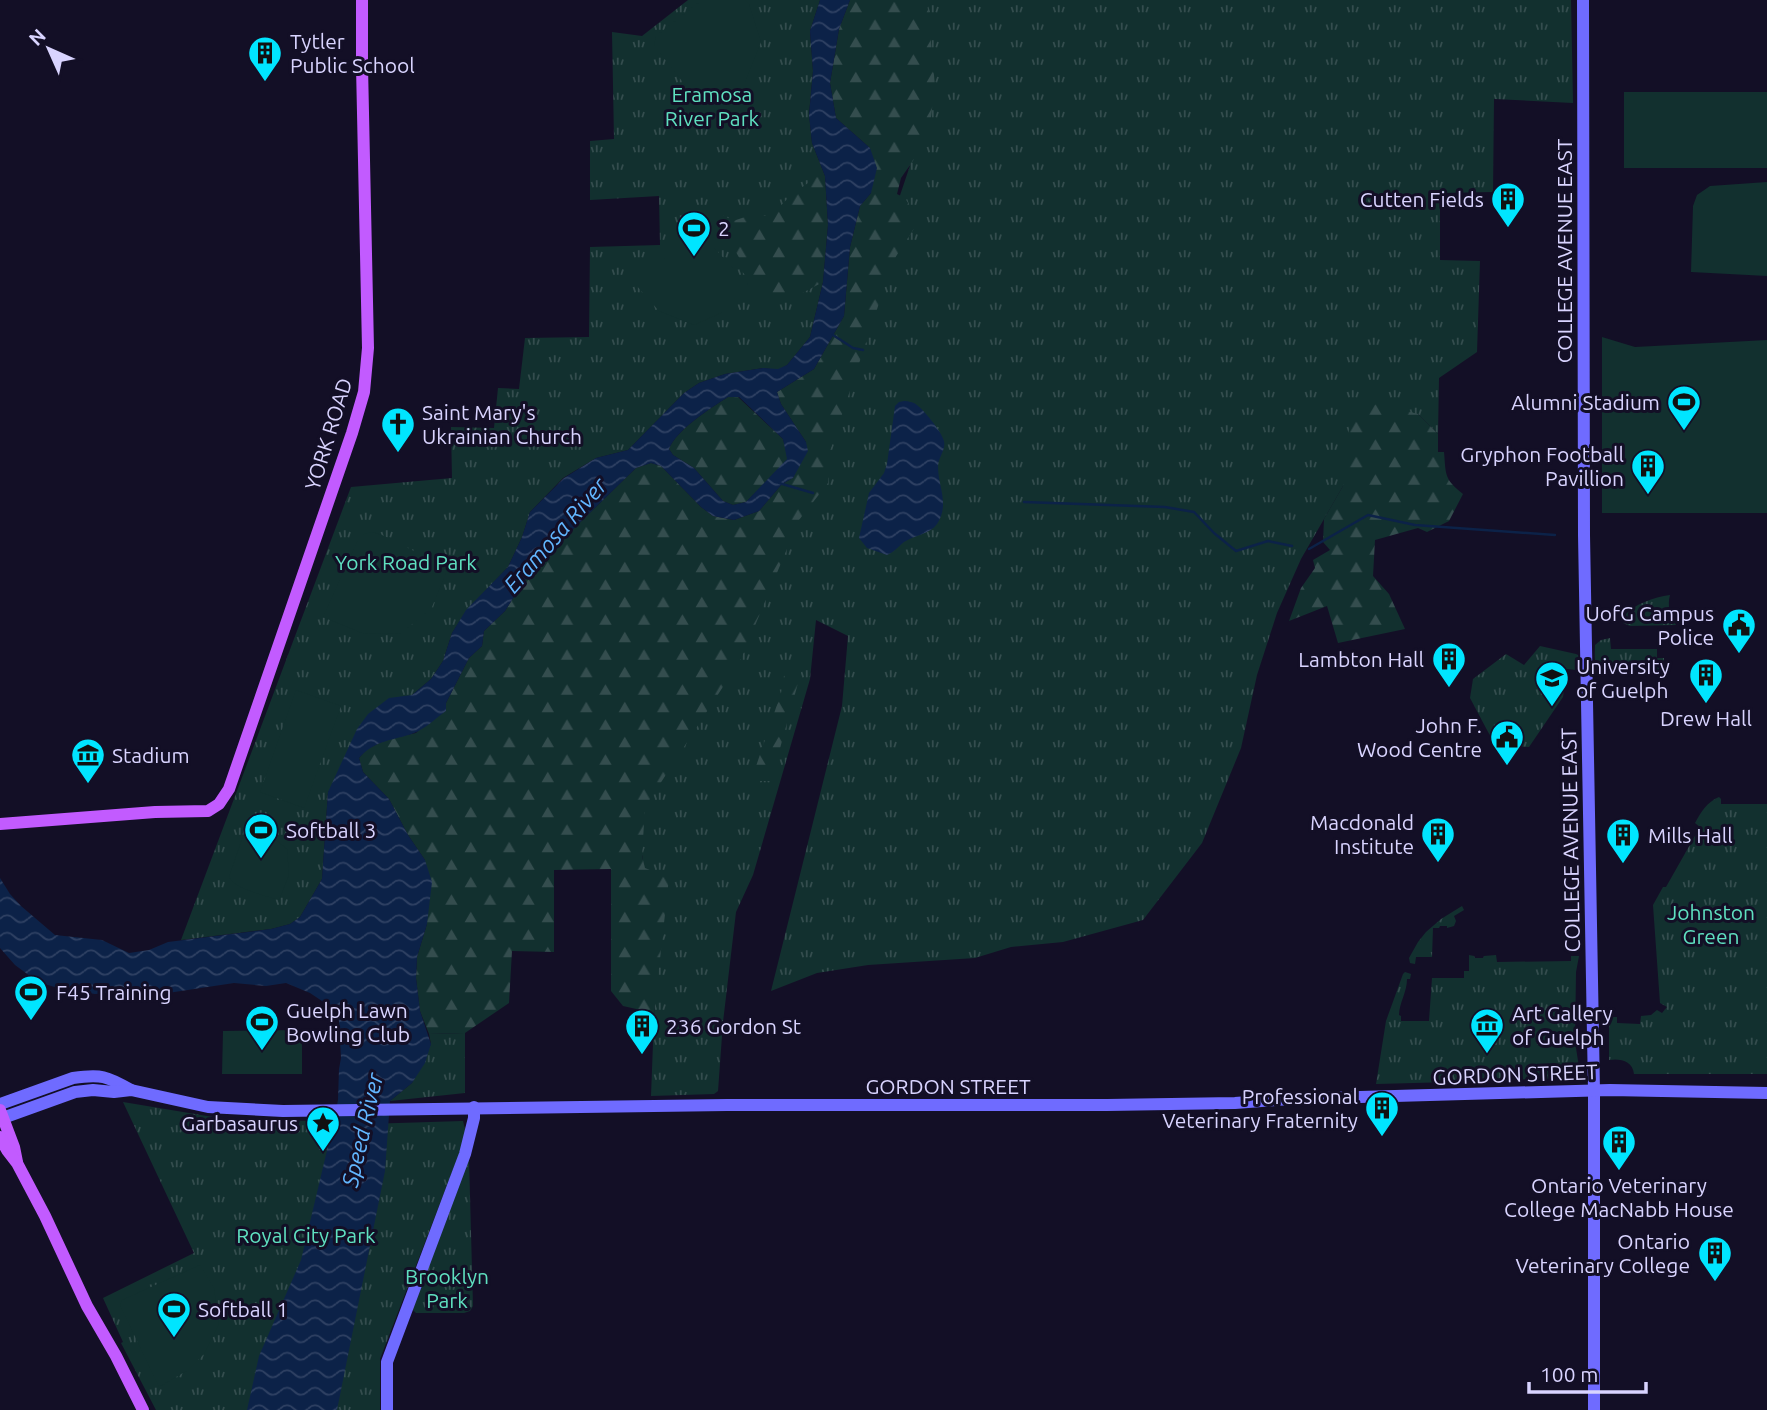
<svg xmlns="http://www.w3.org/2000/svg" width="1767" height="1410" font-family="Ubuntu,sans-serif">
	<style>
		.grass { fill: url(#grass-tufts) }
		.forest { fill: url(#forest-firs) }
		.pitch { fill: #12302f }
		.water { fill: url(#water-waves); fill-rule: evenodd }
		.lines { fill: none; stroke-linecap: round; stroke-linejoin: round }
		.stream { stroke: #0c2248; stroke-width: 2.5 }
		.secondary { stroke: #6f6bff; stroke-width: 12 }
		.primary { stroke: #c25bff; stroke-width: 12 }
		.labels { text-anchor: middle; dominant-baseline: central; stroke-width: 6; stroke-linejoin: round; paint-order: stroke }
		.poi-label { font-size: 21px; fill: #d9d4ff; stroke: #130f26; text-anchor: start }
		.park-label { font-size: 21px; fill: #5fe0c0; stroke: #130f26 }
		.street-label { font-size: 21px; fill: #d9d4ff; stroke: #130f26 }
		.water-label { font-size: 23px; font-style: italic; fill: #62b6ff; stroke: #130f26 }
	</style>
	<defs>
		<pattern id="grass-tufts" width="24" height="20" patternUnits="userSpaceOnUse" patternTransform="scale(1.75)"><rect width="24" height="20" fill="#12302f"/><path d="M3 7l-1-3M5 7V3M7 7l1-3M15 17l-1-3M17 17v-4M19 17l1-3" fill="none" stroke="#344d4e"/></pattern>
		<pattern id="forest-firs" width="22" height="20" patternUnits="userSpaceOnUse" patternTransform="scale(1.75)"><rect width="22" height="20" fill="#12302f"/><path d="M5 1l3.5 6h-7zM16 11l3.5 6h-7z" fill="#344d4e"/></pattern>
		<pattern id="water-waves" width="16" height="10" patternUnits="userSpaceOnUse" patternTransform="scale(1.75)"><rect width="16" height="10" fill="#0c2248"/><path d="M0 5q4-4 8 0t8 0" fill="none" stroke="#2f4163"/></pattern>
	</defs>
	<rect width="100%" height="100%" fill="#130f26"/>
	<g class="grass">
		<path d="M688,0H820L810,31L813,71L809,114L812,143L825,176L823,282L810,337L787,365L778,370L763,368L725,374L699,383L684,393L628,450L596,458L563,478L530,512L522,537L508,567L466,611L452,633L443,661L431,679L412,695L328,792L322,879L300,917L290,924L271,929L181,940L351,487L452,478L451,427L494,428L498,388L519,389L525,338L589,337L590,247L660,245L659,196L590,200V141L614,139L612,32L642,36Z"/>
		<path d="M922,0H1571L1573,103L1494,99L1493,192L1440,193V260L1480,261L1477,352L1439,378L1438,434L1418,414L1343,486L1301,559L1277,613L1257,675L1241,748L1202,843L1143,920L1063,942L1011,947L975,958L868,965L817,973L771,991L842,706L848,636L816,620L810,679L753,875L736,912L723,1022L718,1091L714,1094L651,1096L658,914L644,868L633,793L804,481L925,121Z"/>
		<path d="M1670,595C1667,606 1670,616 1676,625L1630,626L1623,623V617C1634,604 1654,597 1670,595Z"/>
		<path d="M1610,638L1611,649H1657V658H1664V670L1603,669L1602,671C1593,666 1595,655 1595,645L1601,640Z"/>
		<path d="M1540,646L1576,654L1578,655L1579,673L1576,674V670L1567,669L1563,697L1529,747L1495,745L1470,698L1473,679L1506,654L1524,665Z"/>
		<path d="M1719,797L1721,799V804H1767V1074H1634C1633,1061 1620,1058 1609,1060V1026L1606,1017H1617V1023L1640,1024L1641,1016L1651,1015L1657,1010L1662,1013L1667,1007L1660,1003L1653,905L1663,887H1666L1700,827L1695,823C1701,812 1707,802 1719,797Z"/>
		<path d="M1462,906L1464,910L1454,916L1456,921L1454,926L1447,928V926H1440L1439,928H1433L1432,957H1416L1415,964L1410,963L1409,958L1418,942L1426,932L1441,919Z"/>
		<path d="M1469,955L1474,956L1475,958H1483L1484,956L1496,955L1497,962L1571,961V956H1579L1576,972L1575,1042L1579,1067L1574,1075L1566,1078C1503,1080 1439,1083 1376,1084L1386,1021L1403,974L1405,972L1411,974L1410,979H1407C1407,992 1399,1003 1399,1015L1401,1016V1021H1429L1432,978H1464V971H1469Z"/>
		<path d="M465,1033V1093L390,1101L412,1083L431,1044L429,1034Z"/>
		<path d="M123,1102L231,1120L330,1121L334,1125L463,1121L466,1133L459,1154L380,1359V1410H156L121,1343L123,1342L103,1298L194,1253Z"/>
		<path d="M469,1159L473,1306L470,1311L464,1313H416L413,1310V1304Z"/>
	</g>
	<g class="forest">
		<path d="M850,0H927L935,86L928,139L901,178L897,194L905,198L919,221L893,261L831,448L828,483L799,520L741,659L645,807L642,856L645,868L669,878L654,1013L623,1006L611,991V869L554,870V952L512,951L509,1003L465,1033L429,1034L420,1011L416,978L417,957L427,924L425,860L408,835L389,799L363,772L359,758L367,749L388,739L416,733L446,703L469,658L482,646L484,631L505,611L531,570L636,468L651,463L661,466L701,507L713,516L734,520L759,511L782,484L793,478L806,442L781,404L777,392L814,369L844,316L850,247L860,206L871,193L870,148L836,118L830,83L839,29Z"/>
		<path d="M818,176H825L828,225L823,282L791,299L771,302L762,297L754,280L745,275L741,270V261L732,245L729,235L702,215L707,205L733,221L745,217L772,215L791,195Z"/>
		<path d="M728,397H738L783,439L788,459L746,502L733,505L723,501L694,468L673,455L669,449C676,430 711,408 728,397Z"/>
		<path d="M1380,404L1418,414L1438,434V452H1444C1446,475 1444,479 1463,494L1449,521L1427,532L1418,528L1375,540L1373,576L1389,594L1405,629L1338,643L1327,606L1289,621L1301,588L1315,568L1313,560L1330,550L1323,542L1324,519L1343,486L1347,438L1355,406Z"/>
		<path d="M803,665L771,781H755L752,778L781,693L785,670Z"/>
	</g>
	<g class="pitch">
		<path d="M702,0H745L749,4L761,42L745,82L709,116L654,45L656,36Z"/>
		<rect x="1624" y="92" width="143" height="76"/>
		<path d="M1767,182V276L1691,272L1693,206L1697,195L1710,186Z"/>
		<path d="M693,232H699L748,284L721,313L694,325L659,311L636,285Z"/>
		<path d="M1602,337L1635,347L1767,340V513H1602Z"/>
		<path d="M372,532L382,535L448,568L432,607L401,634L362,633L323,617L357,542L364,534Z"/>
		<path d="M296,690L341,706L304,808L260,792Z"/>
		<path d="M246,827L267,833L287,849L289,875L279,900C265,895 236,890 229,877Z"/>
		<path d="M302,1030V1074H222L223,1031Z"/>
		<path d="M200,1265L214,1288L219,1324L204,1354L188,1370L159,1387L120,1305L122,1300Z"/>
	</g>
	<g class="water">
		<path d="M820,0H850L839,29L830,83L836,118L870,148L877,168L871,193L860,206L850,247L844,316L814,369L777,392L781,404L806,442L808,451L793,478L782,484L759,511L734,520L713,516L701,507L661,466L651,463L636,468L531,570L505,611L484,631L482,646L469,658L446,703V711C436,718 425,729 414,733C393,741 376,739 359,758L363,772L389,799L408,835L425,860L432,882L427,924L417,957L416,978L420,1011L431,1044L425,1063L412,1083L390,1101L385,1171L337,1410H247L259,1356L301,1260L333,1125L338,1100L339,1069L341,1058L339,1021L332,1010L322,1001L310,993L286,983L266,986L234,983L148,996L129,991L95,994L58,988L38,982L15,965L0,948V878L10,894L21,906L55,935L102,940L129,953L149,950L168,942L271,929L290,924L300,917L322,879L328,792L357,729L368,714L389,698L412,695L431,679L443,661L452,633L466,610L508,567L522,537L530,512L564,478L596,458L628,450L684,393L699,383L725,374L763,368L778,369L787,365L810,337L823,282L828,225L825,176L812,143L809,115L813,71L810,31ZM728,397H739L783,439L787,459L746,502L733,505L723,501L694,468L673,455L669,449C676,430 711,408 728,397Z"/>
		<path d="M904,401C907,401 912,402 914,403C922,407 942,432 944,441C946,450 938,458 938,466C938,487 950,504 937,524C930,534 913,536 904,542C898,547 894,552 887,555L867,548L859,538L869,493L884,473L887,464L895,406L899,402Z"/>
	</g>
	<g class="lines">
		<g class="stream">
			<path d="M833,335L853,348L863,350"/>
			<path d="M779,483L813,493"/>
			<path d="M1024,502L1165,507L1194,512L1214,533L1236,551L1268,541L1292,546"/>
			<path d="M1309,549L1368,515L1415,525L1555,535"/>
		</g>
		<g class="secondary">
			<path d="M1583,0L1584,535L1594,1091V1410"/>
			<path d="M0,1104L73,1078C101,1074 107,1076 131,1090"/>
			<path d="M0,1119L75,1092L93,1090L114,1092L131,1090L208,1107L283,1111L727,1105H1107L1235,1103L1290,1099L1610,1090L1767,1093"/>
			<path d="M387,1410V1362L465,1154L474,1118V1107"/>
		</g>
		<g class="primary">
			<path d="M0,824L155,812L208,811L219,804L229,789L352,433L364,392L368,348L362,66V0"/>
			<path d="M0,1110L14,1147L17,1162"/>
			<path d="M0,1137L7,1150L17,1163L45,1216L87,1306L116,1356L143,1410"/>
		</g>
	</g>
	<defs>
		<g id="building-pin" transform="scale(1.75)"><path d="M0 17L-7.5 6A9.5 9.5 0 1 1 7.5 6Z" fill="#00e5ff" stroke="#130f26"/><path d="M-4-6H4V6H1V3H-1V6H-4ZM-2.5-4.3h1.7v1.8h-1.7ZM.8-4.3h1.7v1.8H.8ZM-2.5-1h1.7V.8h-1.7ZM.8-1h1.7V.8H.8Z" fill="#111"/></g>
		<g id="stadium-pin" transform="scale(1.75)"><path d="M0 17L-7.5 6A9.5 9.5 0 1 1 7.5 6Z" fill="#00e5ff" stroke="#130f26"/><path d="M0-5a6.5 5 0 1 0 0 10a6.5 5 0 1 0 0-10ZM-3.5-1.8h7v3.6h-7Z" fill="#111"/></g>
		<g id="church-pin" transform="scale(1.75)"><path d="M0 17L-7.5 6A9.5 9.5 0 1 1 7.5 6Z" fill="#00e5ff" stroke="#130f26"/><path d="M-1.2-6h2.4v3.5h3.3v2.4h-3.3V6h-2.4V-.1h-3.3v-2.4h3.3Z" fill="#111"/></g>
		<g id="civic-pin" transform="scale(1.75)"><path d="M0 17L-7.5 6A9.5 9.5 0 1 1 7.5 6Z" fill="#00e5ff" stroke="#130f26"/><path d="M-.6-6.5H3V-4.5H.6V-3L4-1V1h2V6H-6V1h2V-1L-.6-3ZM-1.2 2.5V6h2.4V2.5Z" fill="#111"/></g>
		<g id="university-pin" transform="scale(1.75)"><path d="M0 17L-7.5 6A9.5 9.5 0 1 1 7.5 6Z" fill="#00e5ff" stroke="#130f26"/><path d="M0-5L7-2L0 1L-7-2ZM-4 1L0 2.5L4 1V4Q0 6-4 4Z" fill="#111"/></g>
		<g id="museum-pin" transform="scale(1.75)"><path d="M0 17L-7.5 6A9.5 9.5 0 1 1 7.5 6Z" fill="#00e5ff" stroke="#130f26"/><path d="M0-6L6-3V-2H-6V-3ZM-5-1h2V3h-2ZM-1-1h2V3h-2ZM3-1h2V3H3ZM-6 4H6V6H-6Z" fill="#111"/></g>
		<g id="sight-pin" transform="scale(1.75)"><path d="M0 17L-7.5 6A9.5 9.5 0 1 1 7.5 6Z" fill="#00e5ff" stroke="#130f26"/><path d="M0-6L1.8-2.2L6-1.7L2.9 1.2L3.7 5.4L0 3.3L-3.7 5.4L-2.9 1.2L-6-1.7L-1.8-2.2Z" fill="#111"/></g>
	</defs>
	<g fill-rule="evenodd">
		<use href="#building-pin" x="265" y="53"/>
		<use href="#building-pin" x="1508" y="199"/>
		<use href="#stadium-pin" x="694" y="228"/>
		<use href="#stadium-pin" x="1684" y="402"/>
		<use href="#church-pin" x="398" y="424"/>
		<use href="#building-pin" x="1648" y="466"/>
		<use href="#civic-pin" x="1739" y="625"/>
		<use href="#building-pin" x="1449" y="659"/>
		<use href="#building-pin" x="1706" y="675"/>
		<use href="#university-pin" x="1552" y="678"/>
		<use href="#civic-pin" x="1507" y="737"/>
		<use href="#museum-pin" x="88" y="755"/>
		<use href="#stadium-pin" x="261" y="830"/>
		<use href="#building-pin" x="1438" y="834"/>
		<use href="#building-pin" x="1623" y="835"/>
		<use href="#stadium-pin" x="31" y="992"/>
		<use href="#stadium-pin" x="262" y="1022"/>
		<use href="#museum-pin" x="1487" y="1025"/>
		<use href="#building-pin" x="642" y="1026"/>
		<use href="#building-pin" x="1382" y="1108"/>
		<use href="#sight-pin" x="323" y="1123"/>
		<use href="#building-pin" x="1619" y="1142"/>
		<use href="#building-pin" x="1715" y="1253"/>
		<use href="#stadium-pin" x="174" y="1309"/>
	</g>
	<g class="labels">
		<g class="poi-label">
			<text x="290" y="41">Tytler<tspan x="290" dy="24">Public School</tspan></text>
			<text x="1484" y="199" text-anchor="end">Cutten Fields</text>
			<text x="718" y="228">2</text>
			<text x="1660" y="402" text-anchor="end">Alumni Stadium</text>
			<text x="422" y="412">Saint Mary's<tspan x="422" dy="24">Ukrainian Church</tspan></text>
			<text x="1624" y="454" text-anchor="end">Gryphon Football<tspan x="1624" dy="24">Pavillion</tspan></text>
			<text x="1714" y="613" text-anchor="end">UofG Campus<tspan x="1714" dy="24">Police</tspan></text>
			<text x="1424" y="659" text-anchor="end">Lambton Hall</text>
			<text x="1576" y="666">University<tspan x="1576" dy="24">of Guelph</tspan></text>
			<text x="1706" y="718" text-anchor="middle">Drew Hall</text>
			<text x="1482" y="725" text-anchor="end">John F.<tspan x="1482" dy="24">Wood Centre</tspan></text>
			<text x="112" y="755">Stadium</text>
			<text x="1414" y="822" text-anchor="end">Macdonald<tspan x="1414" dy="24">Institute</tspan></text>
			<text x="286" y="830">Softball 3</text>
			<text x="1648" y="835">Mills Hall</text>
			<text x="56" y="992">F45 Training</text>
			<text x="286" y="1010">Guelph Lawn<tspan x="286" dy="24">Bowling Club</tspan></text>
			<text x="1512" y="1013">Art Gallery<tspan x="1512" dy="24">of Guelph</tspan></text>
			<text x="666" y="1026">236 Gordon St</text>
			<text x="1358" y="1096" text-anchor="end">Professional<tspan x="1358" dy="24">Veterinary Fraternity</tspan></text>
			<text x="298" y="1123" text-anchor="end">Garbasaurus</text>
			<text x="1619" y="1185" text-anchor="middle">Ontario Veterinary<tspan x="1619" dy="24">College MacNabb House</tspan></text>
			<text x="1690" y="1241" text-anchor="end">Ontario<tspan x="1690" dy="24">Veterinary College</tspan></text>
			<text x="198" y="1309">Softball 1</text>
		</g>
		<g class="park-label">
			<text x="712" y="94">Eramosa<tspan x="712" dy="24">River Park</tspan></text>
			<text x="406" y="562">York Road Park</text>
			<text x="1711" y="912">Johnston<tspan x="1711" dy="24">Green</tspan></text>
			<text x="306" y="1235">Royal City Park</text>
			<text x="447" y="1276">Brooklyn<tspan x="447" dy="24">Park</tspan></text>
		</g>
		<g class="street-label">
			<text transform="translate(1564 251) rotate(-90)">COLLEGE AVENUE EAST</text>
			<text transform="translate(328 434) rotate(-73)">YORK ROAD</text>
			<text transform="translate(1570 840) rotate(-91)">COLLEGE AVENUE EAST</text>
			<text transform="translate(1515 1074) rotate(-2)">GORDON STREET</text>
			<text x="948" y="1086">GORDON STREET</text>
		</g>
		<g class="water-label">
			<text transform="translate(555 535) rotate(-49)">Eramosa River</text>
			<text transform="translate(362 1130) rotate(-77)">Speed River</text>
		</g>
	</g>
	<g transform="translate(49 49) rotate(315)" stroke="#130f26" stroke-width="5" paint-order="stroke">
	<path d="M0-5L12 26L0 18L-12 26Z" fill="#d9d4ff"/>
	<text y="-10" font-size="19" font-weight="bold" text-anchor="middle" fill="#d9d4ff">N</text>
	</g>
	<path d="M1529 1382v10h117v-10" fill="none" stroke="#d9d4ff" stroke-width="3.5"/>
	<text x="1540" y="1382" font-size="21" fill="#d9d4ff" stroke="#130f26" stroke-width="5" paint-order="stroke">100 m</text>
</svg>
